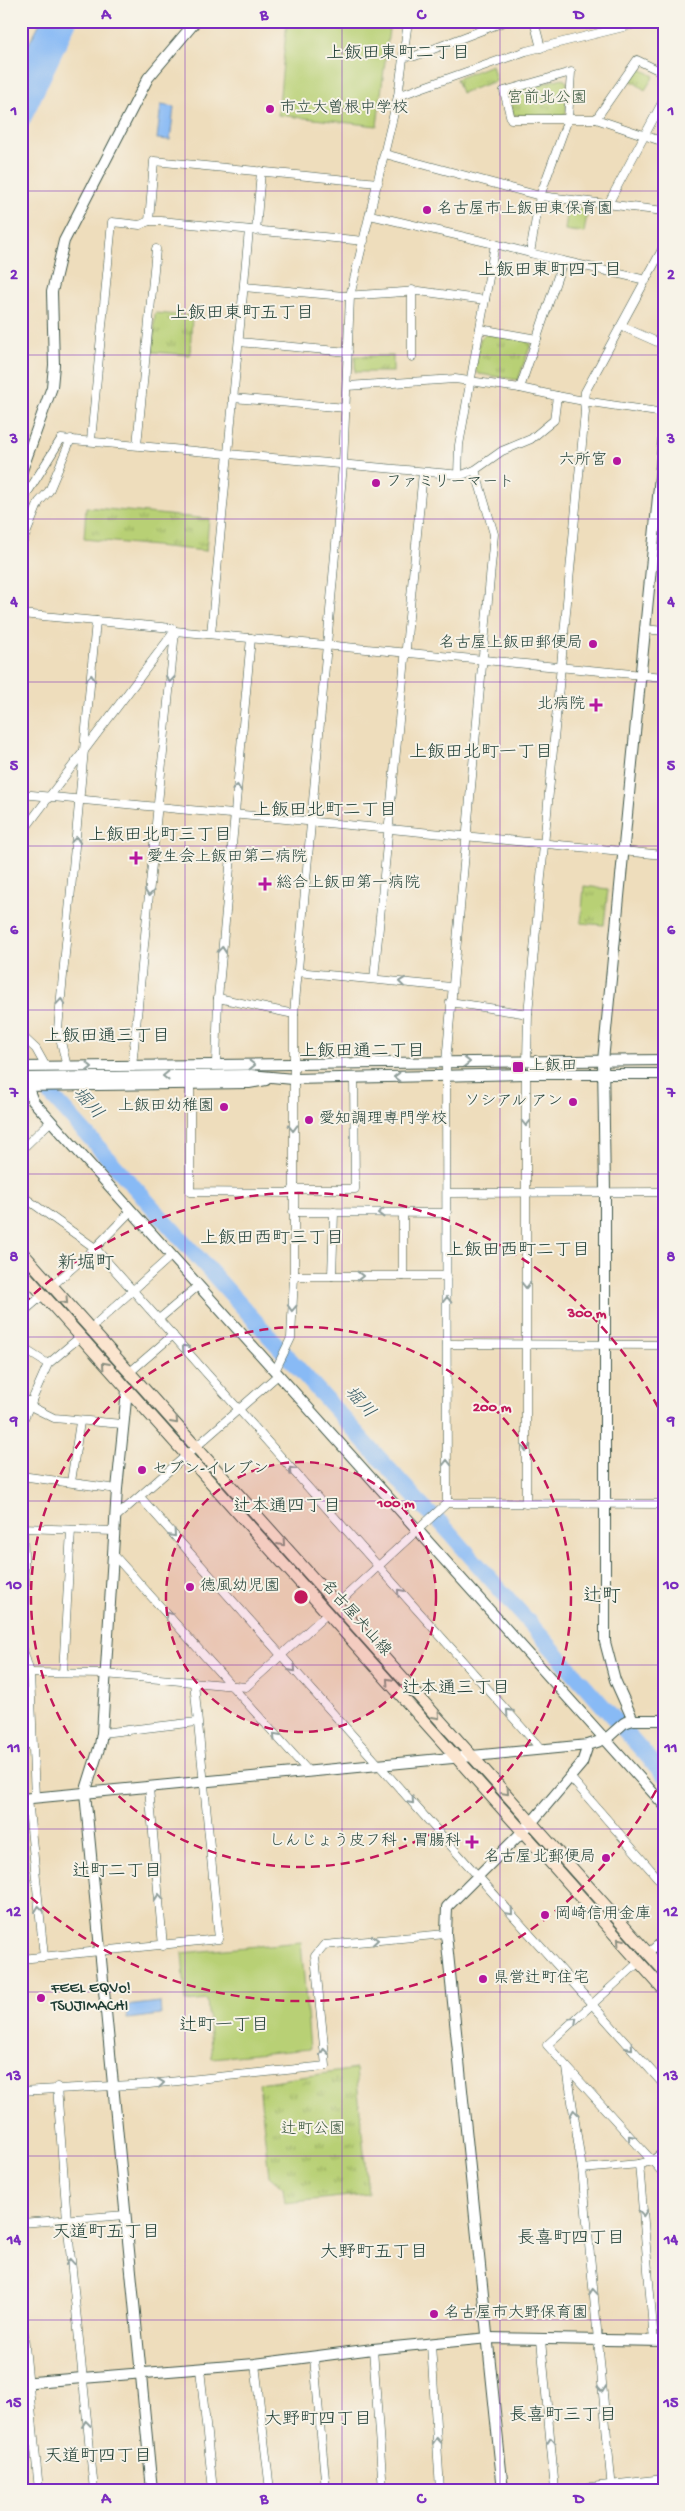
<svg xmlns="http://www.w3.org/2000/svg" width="685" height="2511" font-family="'Gochi Hand','Klee One',sans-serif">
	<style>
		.green { fill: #b8d075; stroke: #6c8654 }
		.park { fill: url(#park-tufts); stroke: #6c8654 }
		.water { fill: #88baf5; stroke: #547c94 }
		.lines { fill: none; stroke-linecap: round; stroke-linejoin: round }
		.river { stroke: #88baf5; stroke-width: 16 }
		.minor-casing { stroke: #3e5548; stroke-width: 9 }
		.tertiary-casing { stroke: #3e5548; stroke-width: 12 }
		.secondary-casing { stroke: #3e5548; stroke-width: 13 }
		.minor { stroke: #fff; stroke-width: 8 }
		.tertiary { stroke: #fff; stroke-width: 10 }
		.secondary { stroke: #fbe5cf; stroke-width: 11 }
		.oneway { stroke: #8f9e9a }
		.oneway2 { stroke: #8d9182 }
		.grid { fill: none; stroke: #7b2cbf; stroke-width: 1; stroke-opacity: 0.55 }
		.ring { fill: none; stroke: #c2185b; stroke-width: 2.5; stroke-dasharray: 9 6 }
		.poi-dot { fill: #b5179e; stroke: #f7f3e8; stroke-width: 2 }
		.labels { text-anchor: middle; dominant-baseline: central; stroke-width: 4; stroke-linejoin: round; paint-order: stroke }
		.park-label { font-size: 16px; fill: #3e5a41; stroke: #f7f3e8 }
		.poi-label { font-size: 16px; fill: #1f3d34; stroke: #f7f3e8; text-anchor: start }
		.street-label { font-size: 16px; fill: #1f3d34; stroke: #f7f3e8 }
		.neighbourhood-label { font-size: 18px; fill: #1f3d34; stroke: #f7f3e8 }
		.water-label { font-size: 18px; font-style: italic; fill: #395c64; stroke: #f7f3e8 }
		.quarter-label { font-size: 19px; fill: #1f3d34; stroke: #f7f3e8 }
		.centre { fill: #c2185b; stroke: #f7f3e8; stroke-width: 2.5 }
		.ring-label { font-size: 15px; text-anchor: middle; font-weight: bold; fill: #c2185b; stroke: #f7f3e8; stroke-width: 4; stroke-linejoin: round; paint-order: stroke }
		.neatline { fill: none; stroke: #7b2cbf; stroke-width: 2 }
		.grid-label { font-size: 16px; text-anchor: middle; font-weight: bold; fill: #7b2cbf }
	</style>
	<defs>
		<pattern id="park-tufts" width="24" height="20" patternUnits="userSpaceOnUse" patternTransform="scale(1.25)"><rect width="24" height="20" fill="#b8d075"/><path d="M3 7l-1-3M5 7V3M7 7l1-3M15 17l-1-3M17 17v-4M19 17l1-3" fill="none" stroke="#95aa61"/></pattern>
	</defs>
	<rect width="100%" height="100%" fill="#f7f3e8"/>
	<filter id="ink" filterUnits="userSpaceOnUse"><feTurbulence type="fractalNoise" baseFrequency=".02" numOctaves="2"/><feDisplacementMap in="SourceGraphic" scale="10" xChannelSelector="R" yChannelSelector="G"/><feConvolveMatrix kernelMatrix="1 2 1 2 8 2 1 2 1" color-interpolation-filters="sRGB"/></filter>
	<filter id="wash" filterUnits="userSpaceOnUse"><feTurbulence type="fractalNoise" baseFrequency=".0096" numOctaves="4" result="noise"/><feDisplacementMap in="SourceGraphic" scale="20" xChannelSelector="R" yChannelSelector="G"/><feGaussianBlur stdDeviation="1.12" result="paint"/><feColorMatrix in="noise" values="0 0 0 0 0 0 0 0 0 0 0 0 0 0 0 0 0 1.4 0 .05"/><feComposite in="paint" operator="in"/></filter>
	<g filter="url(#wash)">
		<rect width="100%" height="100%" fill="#eeddbc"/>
		<g class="green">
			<path d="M287,21H390L377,126L278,115Z"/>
			<path d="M301,1942L310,2049L212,2058L207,2000L186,2002L182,1953Z"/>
		</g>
		<g class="park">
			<path d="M492,65L496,81L461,93L456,79Z"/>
			<path d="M639,68L654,76L645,90L629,79Z"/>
			<path d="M562,78L567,82L566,113L562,116L513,115L508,96L510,92Z"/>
			<path d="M568,207L588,208L584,233L565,230Z"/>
			<path d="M155,313L192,316L190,355L153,352Z"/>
			<path d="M486,334L529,341L531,344L518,380L479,374L475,369L480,339Z"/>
			<rect x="355" y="356" width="38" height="16"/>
			<path d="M86,507L209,519L206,551L84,539Z"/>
			<path d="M584,886L608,889L604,925L581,923Z"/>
			<path d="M356,2069L368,2194L285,2203L283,2188L269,2176L259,2083Z"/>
		</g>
		<g class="water">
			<path d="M41,21H71L62,31L21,128V58Z"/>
			<path d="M161,105L174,107L170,140L157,139Z"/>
			<path d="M160,2002L161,2015L127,2019L126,2006Z"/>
		</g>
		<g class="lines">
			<g class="river">
				<path d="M21,123L69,21"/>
				<path d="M33,1075L428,1512L441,1523L664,1775"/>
			</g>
		</g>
	</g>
	<g filter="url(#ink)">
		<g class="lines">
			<g class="minor-casing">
				<g id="minor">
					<path d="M534,21L541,48"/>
					<path d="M404,57L415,56L506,21"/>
					<path d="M571,72L568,119H511L504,91Z"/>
					<path d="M398,96L526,51L648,21"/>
					<path d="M596,119L664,142"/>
					<path d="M385,154L540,196L664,211"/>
					<path d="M608,204L664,99"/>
					<path d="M370,215L495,244"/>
					<path d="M149,221L154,161L378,183"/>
					<path d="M256,231L261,171"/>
					<path d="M530,253L563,261"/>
					<path d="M244,287L344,296L419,291L485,300"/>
					<path d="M412,290V357"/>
					<path d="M621,326L664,345"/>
					<path d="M480,329L537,339"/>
					<path d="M239,342L348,352"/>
					<path d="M347,386L455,379L520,388L563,261L646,280"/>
					<path d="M520,388L557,396"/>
					<path d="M233,398L346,408"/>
					<path d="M91,440L112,222L140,225L149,221H161L364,241"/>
					<path d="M137,445L156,249"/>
					<path d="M458,475L459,445L495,244L530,253L540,196L568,119H596L637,60L664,73"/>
					<path d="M21,503L61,439L462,475L475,470L502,451L531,439L554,420L557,396L584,401L585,392L664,246"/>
					<path d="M21,546L39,502L49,491L71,439"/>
					<path d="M21,614L172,628L175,631L664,677"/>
					<path d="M644,629L664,631"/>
					<path d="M211,634L249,230"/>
					<path d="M21,794L664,855"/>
					<path d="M21,834L174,632"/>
					<path d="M297,972L451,987"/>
					<path d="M374,979L423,472"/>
					<path d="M218,998L294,1014"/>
					<path d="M450,1002L528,1014"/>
					<path d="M21,1035L36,1049L46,1067"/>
					<path d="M527,1061L528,1014L585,412L584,401L664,413"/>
					<path d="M216,1064L218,998L251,638"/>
					<path d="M67,1067L58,1029L96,621"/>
					<path d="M132,1067L175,631"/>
					<path d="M526,1074V1504"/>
					<path d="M190,1084V1192L293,1193"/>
					<path d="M21,1150L51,1121"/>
					<path d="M293,1189H355L354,1077"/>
					<path d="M447,1193L664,1192"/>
					<path d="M21,1195L95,1248L541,1749"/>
					<path d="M293,1212L447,1213"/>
					<path d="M294,1276H447"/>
					<path d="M332,1276L334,1212"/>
					<path d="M403,1276V1213"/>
					<path d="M52,1286L95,1248L131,1211"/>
					<path d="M21,1314L43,1295"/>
					<path d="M159,1319L198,1286"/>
					<path d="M90,1329L171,1256"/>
					<path d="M447,1344L664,1345"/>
					<path d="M21,1347L48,1364"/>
					<path d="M275,1371L291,1338L294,1276V1014L343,465L350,296L398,96L408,21"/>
					<path d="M130,1372L173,1335"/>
					<path d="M21,1399L32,1402"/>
					<path d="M30,1406L54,1418L122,1424"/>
					<path d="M21,1425L48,1364L80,1337"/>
					<path d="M21,1476L117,1489"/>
					<path d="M71,1482L80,1422"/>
					<path d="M141,1498L664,2085"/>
					<path d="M447,1503L664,1504"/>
					<path d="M116,1517L278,1375"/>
					<path d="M21,1528L114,1531"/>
					<path d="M113,1554L309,1772"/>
					<path d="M21,1592L25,1585L23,1528"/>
					<path d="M336,1605L447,1503L446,1062L494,534L475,470"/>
					<path d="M21,1643L30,1673L35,1798"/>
					<path d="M30,1673L105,1674L246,1687L328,1613"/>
					<path d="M63,1673L71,1530"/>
					<path d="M102,1733L197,1722"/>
					<path d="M21,1744H32"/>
					<path d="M570,1777L664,1885"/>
					<path d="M149,1788L163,1946"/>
					<path d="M28,1799L44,1957"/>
					<path d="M648,1953L664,1939"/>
					<path d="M21,1959L219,1939L194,1682"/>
					<path d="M639,1962L547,2045L664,2174"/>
					<path d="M567,2068L582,2169L612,2490"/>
					<path d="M57,2087L67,2220L94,2490"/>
					<path d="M21,2091L149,2084L326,2066L315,1956L324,1945L446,1934"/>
					<path d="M639,2164L654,2341"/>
					<path d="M582,2169L639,2164L652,2161L664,2151"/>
					<path d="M21,2223L126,2215"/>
					<path d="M21,2305L39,2490"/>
					<path d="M541,2340L555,2490"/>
					<path d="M431,2344L440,2490"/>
					<path d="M373,2349L383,2490"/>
					<path d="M314,2358L326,2490"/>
					<path d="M255,2364L270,2490"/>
					<path d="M200,2369L213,2490"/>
					<path d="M662,2479L664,2455"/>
					<path d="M564,2490L664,2479"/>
				</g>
			</g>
			<g class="tertiary-casing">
				<g id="tertiary">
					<path d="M21,473L52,387L54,365L52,292L64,241L148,78L196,21"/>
					<path d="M21,1067L664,1060"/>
					<path d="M21,1078L250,1075L293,1079L526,1074H664"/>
					<path d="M21,1086L249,1083L266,1080"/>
					<path d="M27,1086L33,1101L51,1121L664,1805"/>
					<path d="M127,1390L117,1489L102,1733L100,1745L85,1793L152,2490"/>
					<path d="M633,1720L615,1680L605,1642V1192L603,1061L664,435"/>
					<path d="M21,1799L588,1745L606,1739L624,1723L633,1720H664"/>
					<path d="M21,2383L255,2364L373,2349L489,2338L664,2341"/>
					<path d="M503,2490L446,1934L447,1907L532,1822L582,1763L588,1745"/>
				</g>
			</g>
			<g class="secondary-casing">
				<g id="secondary">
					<path d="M21,1251L664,1971"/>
					<path d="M21,1270L664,1990"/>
				</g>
			</g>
			<use href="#minor" class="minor"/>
			<use href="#tertiary" class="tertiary"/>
			<use href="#secondary" class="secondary"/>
		</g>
		<defs><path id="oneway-chevron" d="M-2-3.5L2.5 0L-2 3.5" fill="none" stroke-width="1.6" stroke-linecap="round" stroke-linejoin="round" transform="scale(1.25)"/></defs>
		<g class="oneway">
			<use href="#oneway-chevron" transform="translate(91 678) rotate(-85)"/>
			<use href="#oneway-chevron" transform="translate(170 679) rotate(96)"/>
			<use href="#oneway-chevron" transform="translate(237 788) rotate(-84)"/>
			<use href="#oneway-chevron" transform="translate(76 840) rotate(-85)"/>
			<use href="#oneway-chevron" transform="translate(149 893) rotate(96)"/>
			<use href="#oneway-chevron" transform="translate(222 950) rotate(-85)"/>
			<use href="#oneway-chevron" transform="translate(402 982) rotate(-174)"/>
			<use href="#oneway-chevron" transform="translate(61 1002) rotate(-85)"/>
			<use href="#oneway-chevron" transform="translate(467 1062)"/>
			<use href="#oneway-chevron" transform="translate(252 1065)"/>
			<use href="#oneway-chevron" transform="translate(89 1067)"/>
			<use href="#oneway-chevron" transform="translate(166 1076) rotate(179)"/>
			<use href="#oneway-chevron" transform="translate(397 1077) rotate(180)"/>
			<use href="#oneway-chevron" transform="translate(526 1123) rotate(90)"/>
			<use href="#oneway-chevron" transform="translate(293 1128) rotate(89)"/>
			<use href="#oneway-chevron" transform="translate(381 1213) rotate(-180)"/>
			<use href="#oneway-chevron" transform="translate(360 1276)"/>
			<use href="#oneway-chevron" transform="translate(526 1285) rotate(90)"/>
			<use href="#oneway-chevron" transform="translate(447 1300) rotate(-90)"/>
			<use href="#oneway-chevron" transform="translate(292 1308) rotate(93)"/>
			<use href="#oneway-chevron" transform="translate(185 1348) rotate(-132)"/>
			<use href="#oneway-chevron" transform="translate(526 1448) rotate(90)"/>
			<use href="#oneway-chevron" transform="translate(447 1463) rotate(-90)"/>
			<use href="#oneway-chevron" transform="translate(292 1470) rotate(-131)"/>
			<use href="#oneway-chevron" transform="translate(173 1534) rotate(48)"/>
			<use href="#oneway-chevron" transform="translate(400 1592) rotate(-132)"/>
			<use href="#oneway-chevron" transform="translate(168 1615) rotate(-132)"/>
			<use href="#oneway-chevron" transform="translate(293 1669) rotate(48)"/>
			<use href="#oneway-chevron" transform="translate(509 1712) rotate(-132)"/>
			<use href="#oneway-chevron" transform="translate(276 1736) rotate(-132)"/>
			<use href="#oneway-chevron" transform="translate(411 1801) rotate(48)"/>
			<use href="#oneway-chevron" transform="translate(159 1897) rotate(-95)"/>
			<use href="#oneway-chevron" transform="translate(39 1909) rotate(-96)"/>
			<use href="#oneway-chevron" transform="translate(510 1912) rotate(48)"/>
			<use href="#oneway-chevron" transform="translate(375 1940) rotate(-5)"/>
			<use href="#oneway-chevron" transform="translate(574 2020) rotate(-43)"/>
			<use href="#oneway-chevron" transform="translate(630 2047) rotate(48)"/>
			<use href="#oneway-chevron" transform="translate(324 2052) rotate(-96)"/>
			<use href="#oneway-chevron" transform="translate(161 2083) rotate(-6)"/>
			<use href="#oneway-chevron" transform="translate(574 2113) rotate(-98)"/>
			<use href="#oneway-chevron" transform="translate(631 2138) rotate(-132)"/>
			<use href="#oneway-chevron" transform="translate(643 2213) rotate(85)"/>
			<use href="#oneway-chevron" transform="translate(70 2262) rotate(-95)"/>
			<use href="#oneway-chevron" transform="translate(593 2292) rotate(-95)"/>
			<use href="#oneway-chevron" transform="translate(602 2389) rotate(85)"/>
			<use href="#oneway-chevron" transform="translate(86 2424) rotate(-96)"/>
			<use href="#oneway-chevron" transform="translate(437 2441) rotate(-94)"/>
			<use href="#oneway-chevron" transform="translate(551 2441) rotate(-95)"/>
		</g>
		<g class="oneway2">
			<use href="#oneway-chevron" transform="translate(65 1301) rotate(48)"/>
			<use href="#oneway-chevron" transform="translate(105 1365) rotate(-132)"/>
			<use href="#oneway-chevron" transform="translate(175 1421) rotate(48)"/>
			<use href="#oneway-chevron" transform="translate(282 1543) rotate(49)"/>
			<use href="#oneway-chevron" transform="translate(389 1681) rotate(-132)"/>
			<use href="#oneway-chevron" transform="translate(437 1716) rotate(48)"/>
			<use href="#oneway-chevron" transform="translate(506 1792) rotate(48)"/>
			<use href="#oneway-chevron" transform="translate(620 1941) rotate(-132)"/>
		</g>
	</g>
	<path class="grid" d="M185,21V2490M342,21V2490M500,21V2490M21,191H664M21,355H664M21,519H664M21,682H664M21,846H664M21,1010H664M21,1174H664M21,1337H664M21,1501H664M21,1665H664M21,1829H664M21,1992H664M21,2156H664M21,2320H664"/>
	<circle cx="301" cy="1597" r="135" fill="#c2185b" fill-opacity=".12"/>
	<g class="ring">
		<circle cx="301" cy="1597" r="135"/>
		<circle cx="301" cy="1597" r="270"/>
		<path d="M663 1777A404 404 0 0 1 23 1890M23 1304A404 404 0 0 1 663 1417"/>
	</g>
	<g class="poi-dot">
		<circle cx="270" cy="109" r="5"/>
		<circle cx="427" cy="210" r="5"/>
		<circle cx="617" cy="461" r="5"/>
		<circle cx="376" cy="483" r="5"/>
		<circle cx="593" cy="644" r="5"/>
		<path d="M593.5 697.5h5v5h5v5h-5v5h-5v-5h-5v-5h5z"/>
		<path d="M133.5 850.5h5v5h5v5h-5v5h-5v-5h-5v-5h5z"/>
		<path d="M262.5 876.5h5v5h5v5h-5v5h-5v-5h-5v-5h5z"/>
		<rect x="512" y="1061" width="12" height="12" rx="2.5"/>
		<circle cx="573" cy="1102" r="5"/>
		<circle cx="224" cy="1107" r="5"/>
		<circle cx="309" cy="1120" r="5"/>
		<circle cx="142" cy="1470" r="5"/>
		<circle cx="190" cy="1587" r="5"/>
		<path d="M469.5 1834.5h5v5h5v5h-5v5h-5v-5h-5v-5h5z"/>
		<circle cx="606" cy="1858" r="5"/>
		<circle cx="545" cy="1915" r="5"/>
		<circle cx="483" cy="1979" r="5"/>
		<circle cx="41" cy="1998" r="5"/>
		<circle cx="434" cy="2314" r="5"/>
	</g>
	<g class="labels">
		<g class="park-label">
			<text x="547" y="99">宮前北公園</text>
			<text x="313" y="2130">辻町公園</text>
		</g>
		<g class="poi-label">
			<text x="280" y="109">市立大曽根中学校</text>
			<text x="437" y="210">名古屋市上飯田東保育園</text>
			<text x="607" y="461" text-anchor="end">六所宮</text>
			<text x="386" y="483">ファミリーマート</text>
			<text x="583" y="644" text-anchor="end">名古屋上飯田郵便局</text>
			<text x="585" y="705" text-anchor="end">北病院</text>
			<text x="147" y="858">愛生会上飯田第二病院</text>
			<text x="276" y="884">総合上飯田第一病院</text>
			<text x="529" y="1067">上飯田</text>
			<text x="563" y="1102" text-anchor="end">ソシアル アン</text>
			<text x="214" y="1107" text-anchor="end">上飯田幼稚園</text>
			<text x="319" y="1120">愛知調理専門学校</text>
			<text x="152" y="1470">セブン-イレブン</text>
			<text x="200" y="1587">徳風幼児園</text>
			<text x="461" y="1842" text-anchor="end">しんじょう皮フ科・胃腸科</text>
			<text x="596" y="1858" text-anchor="end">名古屋北郵便局</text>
			<text x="555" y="1915">岡崎信用金庫</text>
			<text x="493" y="1979">県営辻町住宅</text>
			<text x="51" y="1989">FEEL EQVo!<tspan x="51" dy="18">TSUJIMACHI</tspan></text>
			<text x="444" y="2314">名古屋市大野保育園</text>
		</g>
		<g class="street-label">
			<text transform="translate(355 1619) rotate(48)">名古屋犬山線</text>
		</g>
		<g class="neighbourhood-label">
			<text x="398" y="54">上飯田東町二丁目</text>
			<text x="550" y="271">上飯田東町四丁目</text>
			<text x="242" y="314">上飯田東町五丁目</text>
			<text x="481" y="753">上飯田北町一丁目</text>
			<text x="325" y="811">上飯田北町二丁目</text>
			<text x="160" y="836">上飯田北町三丁目</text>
			<text x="107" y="1037">上飯田通三丁目</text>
			<text x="362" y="1052">上飯田通二丁目</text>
			<text x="272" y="1239">上飯田西町三丁目</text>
			<text x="518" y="1251">上飯田西町二丁目</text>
			<text x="287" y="1507">辻本通四丁目</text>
			<text x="456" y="1689">辻本通三丁目</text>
			<text x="117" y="1872">辻町二丁目</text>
			<text x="224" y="2026">辻町一丁目</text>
			<text x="106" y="2233">天道町五丁目</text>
			<text x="571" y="2239">長喜町四丁目</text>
			<text x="374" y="2253">大野町五丁目</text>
			<text x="563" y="2416">長喜町三丁目</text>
			<text x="318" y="2420">大野町四丁目</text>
			<text x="98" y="2457">天道町四丁目</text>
		</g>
		<g class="water-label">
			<text transform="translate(87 1104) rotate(48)">堀川</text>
			<text transform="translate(359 1403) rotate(48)">堀川</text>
		</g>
		<g class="quarter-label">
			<text x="86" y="1264">新堀町</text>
			<text x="602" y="1597">辻町</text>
		</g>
	</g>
	<circle cx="301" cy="1597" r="8" class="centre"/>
	<g class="ring-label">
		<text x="587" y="1317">300 m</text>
		<text x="492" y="1411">200 m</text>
		<text x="396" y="1507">100 m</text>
	</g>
	<rect width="685" height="2511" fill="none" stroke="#f7f3e8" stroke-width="55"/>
	<rect x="28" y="28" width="630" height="2456" class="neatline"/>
	<g class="grid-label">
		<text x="106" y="19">A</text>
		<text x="264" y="19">B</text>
		<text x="421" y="19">C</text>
		<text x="579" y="19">D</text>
		<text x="14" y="115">1</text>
		<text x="671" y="115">1</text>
		<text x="14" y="279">2</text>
		<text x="671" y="279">2</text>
		<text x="14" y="443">3</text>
		<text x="671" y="443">3</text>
		<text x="14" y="606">4</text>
		<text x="671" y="606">4</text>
		<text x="14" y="770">5</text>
		<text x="671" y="770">5</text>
		<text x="14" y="934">6</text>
		<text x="671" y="934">6</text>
		<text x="14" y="1097">7</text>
		<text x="671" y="1097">7</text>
		<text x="14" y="1261">8</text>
		<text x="671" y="1261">8</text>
		<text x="14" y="1425">9</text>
		<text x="671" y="1425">9</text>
		<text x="14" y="1589">10</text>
		<text x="671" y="1589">10</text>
		<text x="14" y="1752">11</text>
		<text x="671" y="1752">11</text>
		<text x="14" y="1916">12</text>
		<text x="671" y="1916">12</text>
		<text x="14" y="2080">13</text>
		<text x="671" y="2080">13</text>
		<text x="14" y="2244">14</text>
		<text x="671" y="2244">14</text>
		<text x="14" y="2407">15</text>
		<text x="671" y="2407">15</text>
		<text x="106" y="2503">A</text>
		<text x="264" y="2503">B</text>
		<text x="421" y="2503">C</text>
		<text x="579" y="2503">D</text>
	</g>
</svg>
